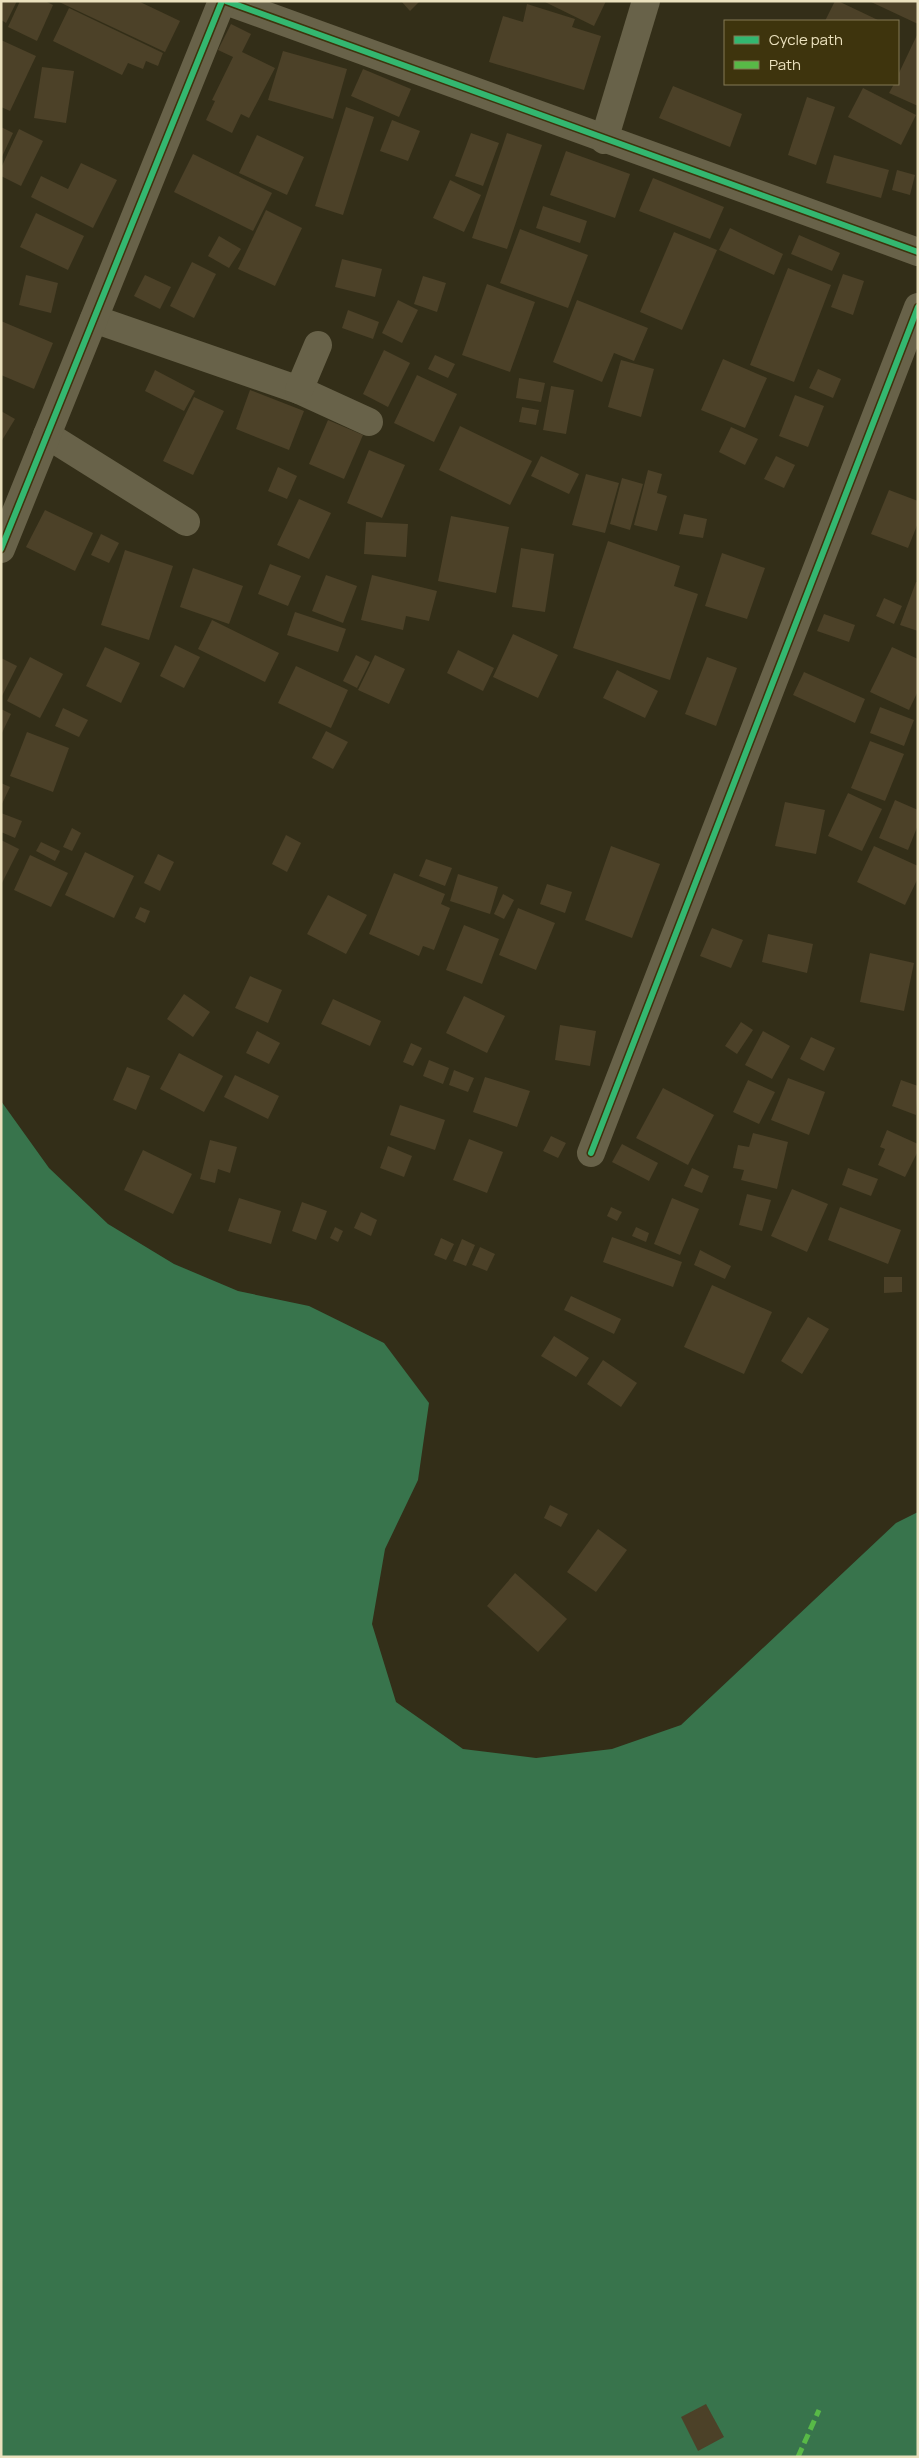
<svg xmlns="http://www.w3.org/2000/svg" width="919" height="2458" font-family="Manrope,sans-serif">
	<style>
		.forest { fill: #38744c }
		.building { fill: #4c4128 }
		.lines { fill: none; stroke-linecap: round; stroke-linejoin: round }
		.minor { stroke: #686249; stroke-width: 28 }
		.quiet { stroke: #58b947; stroke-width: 5; stroke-dasharray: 10 5; stroke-linecap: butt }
		.cycleway-casing { stroke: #3e340d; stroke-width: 9 }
		.cycleway { stroke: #33b770; stroke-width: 6 }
	</style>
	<rect width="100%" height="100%" fill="#332e18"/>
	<path class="forest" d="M1,1101L49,1168L108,1224L174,1264L238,1291L309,1306L384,1343L429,1403L418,1480L385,1549L372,1624L396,1702L463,1749L536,1758L612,1749L681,1725L896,1523L918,1512V2457H1Z"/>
	<g class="building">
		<path d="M1,1H17L6,23L1,20Z"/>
		<path d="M20,1H45L53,5L37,41L8,27Z"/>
		<path d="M57,1H138L180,21L165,52Z"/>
		<path d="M401,1H420L410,11Z"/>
		<path d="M543,1H606L594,26Z"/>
		<path d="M835,1H838L880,21H825Z"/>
		<path d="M869,1H918V24Z"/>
		<path d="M527,4L575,19L572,27L601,36L584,90L489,62L503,16L523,22Z"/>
		<path d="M69,8L163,53L158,66L146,61L143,69L128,63L122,75L53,41Z"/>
		<path d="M231,24L251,34L242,52L275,68L249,118L241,114L232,133L206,120L215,101L212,100L233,57L218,50Z"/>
		<path d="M918,33V106L889,93L894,84H898V75Z"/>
		<path d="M1,40L36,56L10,111L1,107Z"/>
		<path d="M283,51L347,69L333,119L268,100Z"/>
		<path d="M42,67L74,71L66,123L34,118Z"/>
		<path d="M363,69L411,89L399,117L351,96Z"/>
		<path d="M673,86L742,114L730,147L659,118Z"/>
		<path d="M863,88L916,115L901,145L848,117Z"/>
		<path d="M807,97L835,107L816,165L788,155Z"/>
		<path d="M346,107L374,117L343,215L315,206Z"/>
		<path d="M392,120L420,131L408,161L380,151Z"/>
		<path d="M1,127L13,133L1,159Z"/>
		<path d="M19,129L43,141L21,186L1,176V168Z"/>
		<path d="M471,133L499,143L483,186L455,176Z"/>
		<path d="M507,133L542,145L507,249L472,238Z"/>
		<path d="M257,135L304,157L287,195L239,173Z"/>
		<path d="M566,151L630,174L615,218L550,195Z"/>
		<path d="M193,154L272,193L253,231L174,192Z"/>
		<path d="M834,155L889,170L881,198L826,183Z"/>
		<path d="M81,163L117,180L93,228L31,197L41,176L68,189Z"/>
		<path d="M897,170L915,175L910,195L892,190Z"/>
		<path d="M653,178L724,207L710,239L639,211Z"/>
		<path d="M450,180L481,195L464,232L433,218Z"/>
		<path d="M543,206L587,221L580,243L536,228Z"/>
		<path d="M266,210L302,228L275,286L238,269Z"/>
		<path d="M36,213L84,236L68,270L20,247Z"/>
		<path d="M730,228L783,254L774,275L719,250Z"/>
		<path d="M520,229L588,255L568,308L500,283Z"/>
		<path d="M674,232L717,250L682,330L640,312Z"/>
		<path d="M799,235L840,253L832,271L791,254Z"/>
		<path d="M219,236L241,249L229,268L208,256Z"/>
		<path d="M342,259L382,269L375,297L335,287Z"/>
		<path d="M192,262L216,274L194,318L170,306Z"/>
		<path d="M788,268L831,285L794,382L750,365Z"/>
		<path d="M843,274L864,281L853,315L831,307Z"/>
		<path d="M26,275L58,283L51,313L19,305Z"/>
		<path d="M145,275L171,287L160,309L134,296Z"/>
		<path d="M423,276L446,283L437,312L414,304Z"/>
		<path d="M487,284L535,302L510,372L462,355Z"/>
		<path d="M398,300L418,310L402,343L382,333Z"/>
		<path d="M577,300L648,328L634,361L614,353L602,382L553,362Z"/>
		<path d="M348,310L379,322L373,339L342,328Z"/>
		<path d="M1,321L53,343L34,389L1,375Z"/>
		<path d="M384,350L410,363L388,407L363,394Z"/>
		<path d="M435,355L455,364L448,378L428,369Z"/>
		<path d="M723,359L767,378L745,428L701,410Z"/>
		<path d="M621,360L654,369L641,417L608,407Z"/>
		<path d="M818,369L841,379L833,398L809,388Z"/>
		<path d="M155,370L195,391L184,411L145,391Z"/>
		<path d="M417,375L457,394L434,442L394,423Z"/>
		<path d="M519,378L545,383L541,402L516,398Z"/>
		<path d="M551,386L574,390L566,434L543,430Z"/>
		<path d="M250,390L304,411L289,450L236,429Z"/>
		<path d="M795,395L824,406L808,447L779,436Z"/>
		<path d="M194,397L224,411L193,475L163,461Z"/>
		<path d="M522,407L539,410L536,425L519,422Z"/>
		<path d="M1,411L15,419L1,442Z"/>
		<path d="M328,420L363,435L344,479L309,464Z"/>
		<path d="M460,426L532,461L510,505L439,470Z"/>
		<path d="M731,427L758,439L745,465L719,452Z"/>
		<path d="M369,450L405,465L382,518L347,503Z"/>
		<path d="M541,456L579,474L569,494L531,476Z"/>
		<path d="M776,456L795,465L784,488L764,479Z"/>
		<path d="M278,467L297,476L287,499L268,491Z"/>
		<path d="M648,470L662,474L657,493L667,496L657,531L634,525Z"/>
		<path d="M586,474L619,483L605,533L572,525Z"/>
		<path d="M622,478L643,484L630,530L610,524Z"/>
		<path d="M889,490L918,501V523L908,548L871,534Z"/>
		<path d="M299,499L331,513L309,559L277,545Z"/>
		<path d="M45,510L93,533L75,571L26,547Z"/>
		<path d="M684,514L707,519L703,538L679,534Z"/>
		<path d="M451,516L509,527L496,593L438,581Z"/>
		<path d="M366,522L408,524L406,557L364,554Z"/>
		<path d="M101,534L119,543L109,563L91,555Z"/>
		<path d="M608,541L680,566L674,586L698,594L670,680L573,648Z"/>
		<path d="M521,548L554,554L545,612L512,607Z"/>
		<path d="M125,550L173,566L149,640L101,625Z"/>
		<path d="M722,553L765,568L747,619L705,606Z"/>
		<path d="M270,564L301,576L288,606L258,594Z"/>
		<path d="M193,568L243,586L229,624L180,607Z"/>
		<path d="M326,575L357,586L343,623L312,611Z"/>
		<path d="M372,575L437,591L429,621L406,616L403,630L361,620Z"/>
		<path d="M916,582H918V631L900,625Z"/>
		<path d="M884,598L902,606L894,624L876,616Z"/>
		<path d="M295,612L346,629L338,652L287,635Z"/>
		<path d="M824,614L855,625L849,642L817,631Z"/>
		<path d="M212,620L279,653L265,682L198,649Z"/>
		<path d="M513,634L558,655L538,698L493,677Z"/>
		<path d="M175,645L200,657L184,688L160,676Z"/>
		<path d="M105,647L140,663L121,703L86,686Z"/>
		<path d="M892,647L918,659V691L909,710L870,692Z"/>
		<path d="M458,650L494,668L483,691L447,673Z"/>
		<path d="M356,655L370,662L357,688L343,681Z"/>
		<path d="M375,655L405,669L389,704L358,690Z"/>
		<path d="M30,657L63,674L40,718L7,701Z"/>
		<path d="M707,657L737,668L716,726L685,714Z"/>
		<path d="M1,658L17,666L1,698Z"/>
		<path d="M296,666L348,690L331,728L278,703Z"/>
		<path d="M617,670L658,691L645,718L603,698Z"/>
		<path d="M804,672L865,699L855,723L793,695Z"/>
		<path d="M880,707L914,720L904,746L870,733Z"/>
		<path d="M63,708L88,720L79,737L55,726Z"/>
		<path d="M1,709L11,714L1,735Z"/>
		<path d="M326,731L348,742L333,769L312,758Z"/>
		<path d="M27,732L69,748L53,792L10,776Z"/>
		<path d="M870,741L904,754L885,801L851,788Z"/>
		<path d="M1,783L10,787L1,806Z"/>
		<path d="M848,793L882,809L862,851L828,836Z"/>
		<path d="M895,800L918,810V825L908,850L879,838Z"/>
		<path d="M785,802L825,810L816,854L775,846Z"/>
		<path d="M1,813L22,821L15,838L1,832Z"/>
		<path d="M72,828L81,833L72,851L63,847Z"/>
		<path d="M286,835L301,843L287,872L272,864Z"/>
		<path d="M1,840L19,849L1,885Z"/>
		<path d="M41,842L60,851L55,861L36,851Z"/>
		<path d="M611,846L660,864L632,938L585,920Z"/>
		<path d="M874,846L918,866V878L905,905L857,882Z"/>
		<path d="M85,852L134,876L114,918L65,895Z"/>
		<path d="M158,854L174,862L160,891L144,883Z"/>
		<path d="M30,855L68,873L51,907L14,890Z"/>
		<path d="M426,859L452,868L445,886L419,876Z"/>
		<path d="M394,873L445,894L441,904L450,908L434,950L423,946L419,956L369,934Z"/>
		<path d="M458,874L498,887L490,914L450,901Z"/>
		<path d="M547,884L572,892L565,913L540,904Z"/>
		<path d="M503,894L514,900L504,919L494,914Z"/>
		<path d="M328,895L367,915L346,954L307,934Z"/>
		<path d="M140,907L150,911L145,923L135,918Z"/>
		<path d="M518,908L555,923L536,970L499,955Z"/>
		<path d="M464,925L499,939L482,984L446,970Z"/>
		<path d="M712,928L743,940L731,968L700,956Z"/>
		<path d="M768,934L813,944L807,973L762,962Z"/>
		<path d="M870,953L914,963L904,1011L860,1002Z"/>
		<path d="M250,976L282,990L268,1023L235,1008Z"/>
		<path d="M184,994L210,1012L193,1037L167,1019Z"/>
		<path d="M464,996L505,1016L487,1053L446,1033Z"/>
		<path d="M333,999L381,1021L370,1046L321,1024Z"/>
		<path d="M741,1022L753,1030L737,1054L725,1046Z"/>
		<path d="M560,1025L596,1031L590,1066L555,1060Z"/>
		<path d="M257,1031L280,1043L269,1064L246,1053Z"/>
		<path d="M763,1031L790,1046L772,1079L745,1065Z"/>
		<path d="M811,1037L835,1048L824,1071L800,1059Z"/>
		<path d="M411,1043L422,1048L413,1066L403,1062Z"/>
		<path d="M179,1053L223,1076L204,1112L160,1089Z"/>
		<path d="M429,1060L449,1068L443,1084L423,1076Z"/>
		<path d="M127,1067L150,1076L136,1110L113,1100Z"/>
		<path d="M454,1070L474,1078L468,1092L449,1085Z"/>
		<path d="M235,1075L279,1096L268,1119L224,1097Z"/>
		<path d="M485,1077L530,1091L517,1127L473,1112Z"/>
		<path d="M788,1078L825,1092L809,1135L771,1120Z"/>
		<path d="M748,1080L775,1092L759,1124L733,1112Z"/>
		<path d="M901,1080L918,1086L916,1115L892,1106Z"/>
		<path d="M663,1088L714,1115L688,1165L636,1138Z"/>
		<path d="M400,1105L445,1120L435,1150L390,1135Z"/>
		<path d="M887,1130L918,1144V1151L905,1177L878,1165L885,1149L880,1147Z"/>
		<path d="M753,1133L788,1142L777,1189L741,1180L744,1170L733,1168L738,1145L749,1147Z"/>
		<path d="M551,1136L566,1143L558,1158L543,1151Z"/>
		<path d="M469,1139L503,1152L487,1193L453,1180Z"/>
		<path d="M210,1140L237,1147L230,1173L218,1169L215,1183L200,1179Z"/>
		<path d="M622,1144L658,1163L649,1181L612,1162Z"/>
		<path d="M388,1146L412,1156L404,1177L380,1168Z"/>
		<path d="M143,1150L192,1174L173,1214L124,1190Z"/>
		<path d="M692,1168L709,1176L702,1193L684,1186Z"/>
		<path d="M848,1168L878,1179L871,1196L842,1185Z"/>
		<path d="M792,1189L828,1204L807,1252L771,1236Z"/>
		<path d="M747,1194L771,1200L762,1231L739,1225Z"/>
		<path d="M239,1198L281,1211L271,1244L228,1231Z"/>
		<path d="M672,1198L699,1209L680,1255L654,1244Z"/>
		<path d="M302,1202L327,1211L316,1240L292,1231Z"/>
		<path d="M611,1207L622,1212L617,1221L607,1216Z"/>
		<path d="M840,1207L901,1230L888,1264L828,1240Z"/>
		<path d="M361,1212L377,1220L371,1236L354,1228Z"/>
		<path d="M335,1227L343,1231L338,1242L330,1238Z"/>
		<path d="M636,1227L649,1233L646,1242L632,1236Z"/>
		<path d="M612,1237L682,1262L673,1287L603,1262Z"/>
		<path d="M441,1238L454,1244L446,1260L434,1255Z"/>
		<path d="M462,1239L475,1245L466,1266L453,1261Z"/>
		<path d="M480,1247L495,1254L487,1271L472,1265Z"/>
		<path d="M700,1250L731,1266L725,1279L694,1265Z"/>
		<path d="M884,1277H902V1292L884,1293Z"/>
		<path d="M712,1285L772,1312L744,1374L684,1347Z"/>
		<path d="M571,1296L621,1319L614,1334L564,1310Z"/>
		<path d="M808,1317L829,1329L802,1374L781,1361Z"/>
		<path d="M554,1336L589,1358L576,1377L541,1356Z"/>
		<path d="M603,1360L637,1383L621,1407L587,1384Z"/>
		<path d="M550,1505L568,1514L561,1527L544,1518Z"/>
		<path d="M598,1529L627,1550L596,1592L567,1572Z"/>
		<path d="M515,1573L567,1619L538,1652L487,1606Z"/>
		<path d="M706,2404L724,2437L698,2451L681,2417Z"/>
	</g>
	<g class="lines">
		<g class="minor">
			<path d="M226,1L918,252"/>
			<path d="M604,140L646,1"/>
			<path d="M94,319L299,390L369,422"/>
			<path d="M299,390L318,345"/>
			<path d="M47,435L186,522"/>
			<path d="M1,549L222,1"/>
			<path d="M591,1153L918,307"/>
		</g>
		<path class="quiet" d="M798,2457L819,2410"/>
		<g class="cycleway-casing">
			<g id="cycleway">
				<path d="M226,1L918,252"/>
				<path d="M1,549L222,1"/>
				<path d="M591,1153L918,307"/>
			</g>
		</g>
		<use href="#cycleway" class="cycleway"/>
	</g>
	<rect width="919" height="2458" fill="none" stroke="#ebe1be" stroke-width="5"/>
	<rect x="724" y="20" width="175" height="65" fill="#3e340d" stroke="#837954"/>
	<rect x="734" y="36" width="25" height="8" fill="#33b770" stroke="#837954"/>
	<text x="769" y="45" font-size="15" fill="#ebe1be">Cycle path</text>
	<rect x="734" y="61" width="25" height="8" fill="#58b947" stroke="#837954"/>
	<text x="769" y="70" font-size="15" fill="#ebe1be">Path</text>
</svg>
